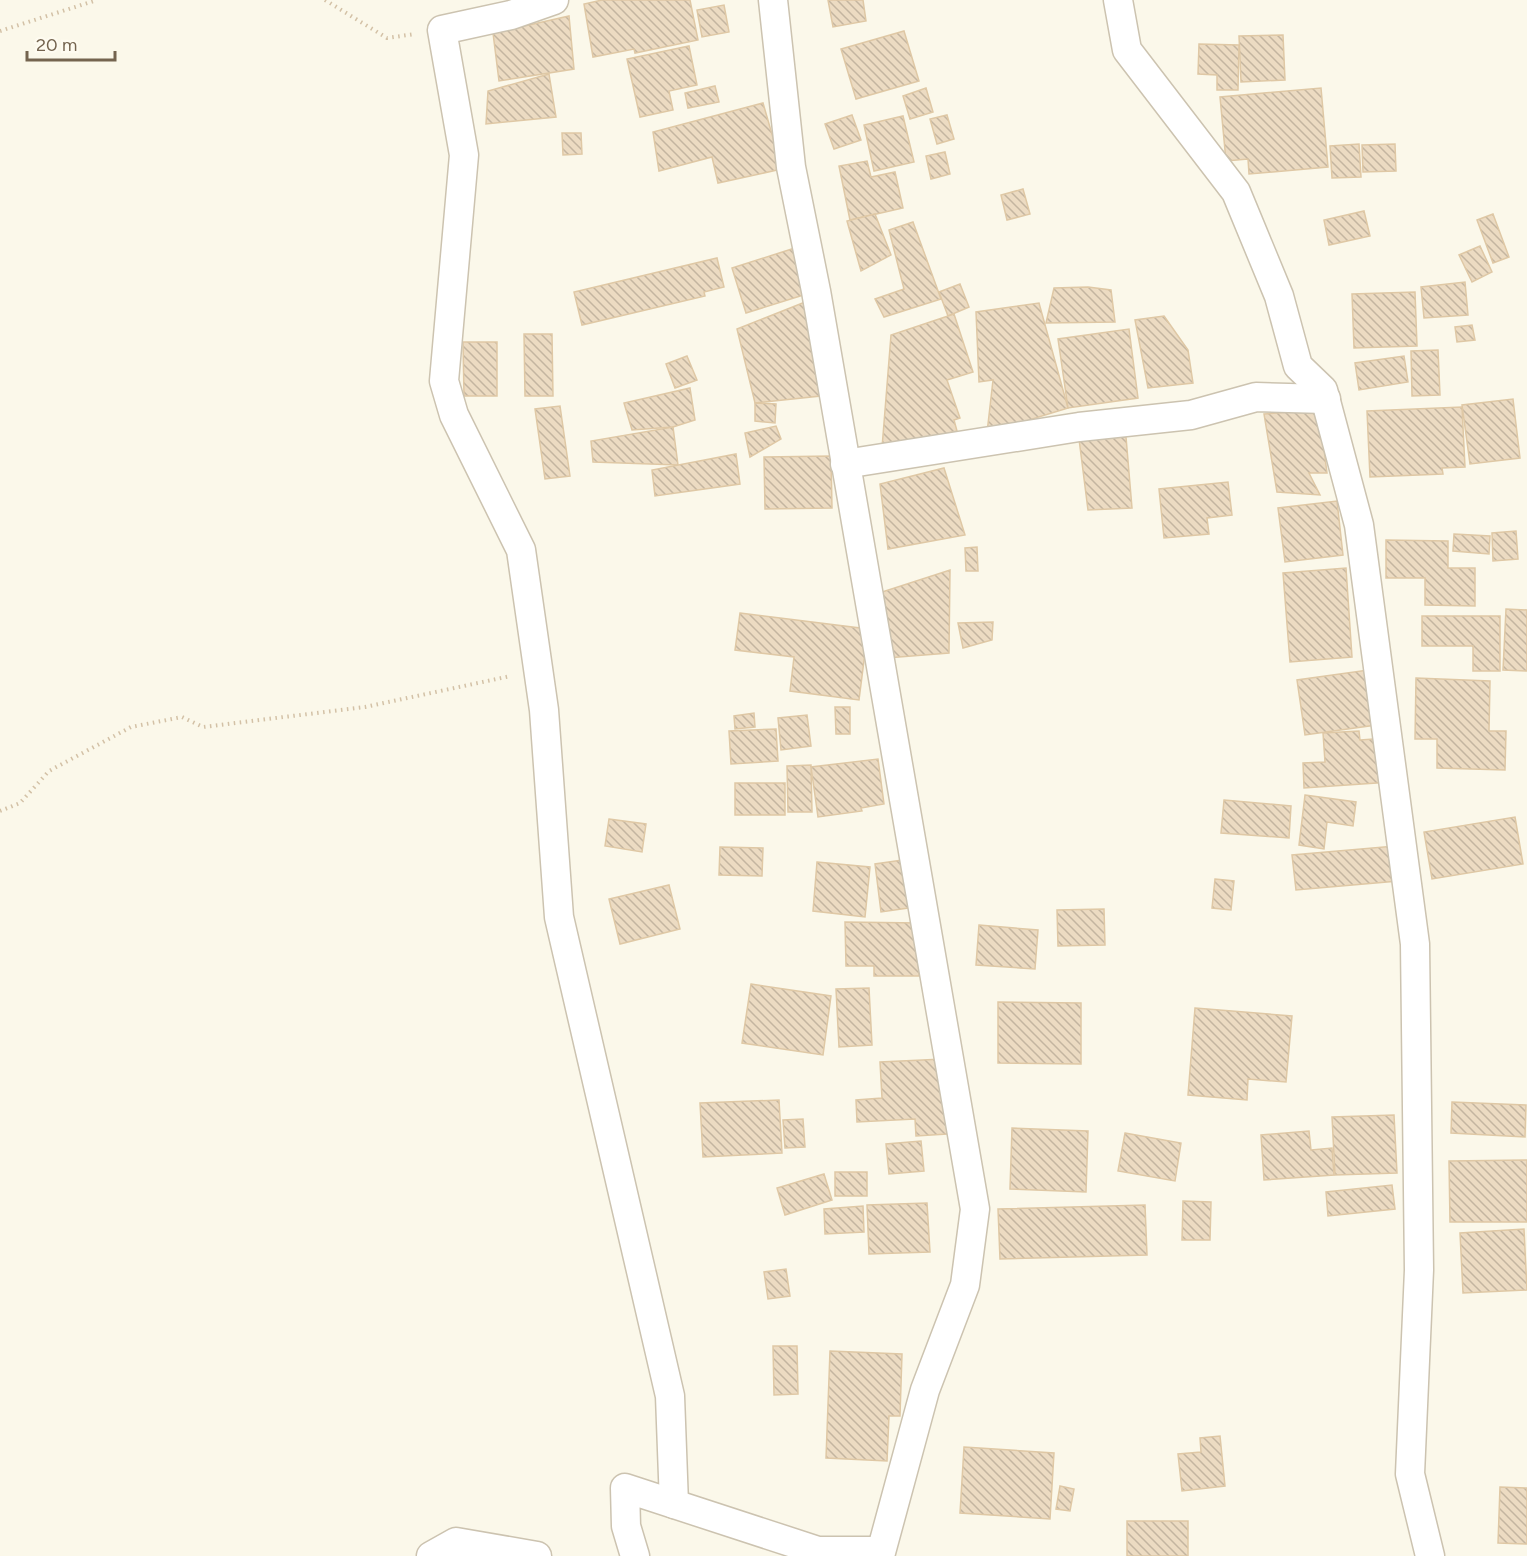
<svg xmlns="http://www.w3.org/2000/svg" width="1527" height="1556" font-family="Figtree,sans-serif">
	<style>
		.building { fill: url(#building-back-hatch); stroke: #dfc8a5; stroke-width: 1.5 }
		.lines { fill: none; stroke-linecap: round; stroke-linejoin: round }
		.minor-casing { stroke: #ccc3b0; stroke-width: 31 }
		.path { stroke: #d3c1a6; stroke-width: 4; stroke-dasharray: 1.5 4.5; stroke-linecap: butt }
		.minor { stroke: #fff; stroke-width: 28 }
	</style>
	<defs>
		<pattern id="building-back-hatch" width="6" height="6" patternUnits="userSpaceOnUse" patternTransform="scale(1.5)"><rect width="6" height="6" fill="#ecdbc2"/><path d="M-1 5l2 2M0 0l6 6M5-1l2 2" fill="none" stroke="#c4b5a0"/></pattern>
	</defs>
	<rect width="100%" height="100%" fill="#fbf8ea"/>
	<g class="building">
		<path d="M602,0H690L698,40L635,53L634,49L593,57L584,4Z"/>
		<path d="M828,0H863L866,21L833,27Z"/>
		<path d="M724,5L729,32L702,37L697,10Z"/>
		<path d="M569,16L574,69L499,81L493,33Z"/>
		<path d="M904,31L919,81L856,99L841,49Z"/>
		<path d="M1283,35L1285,80L1241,82L1239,36Z"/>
		<path d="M1199,44L1239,45L1238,90H1217V75L1198,74Z"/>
		<path d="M689,46L697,85L669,91L673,110L640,117L627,59Z"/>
		<path d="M549,74L556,117L486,124L488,91Z"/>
		<path d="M715,86L719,102L688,108L685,93Z"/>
		<path d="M926,88L933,112L910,119L903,96Z"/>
		<path d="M1321,88L1328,167L1249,174L1248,159L1226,161L1220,97Z"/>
		<path d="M763,103L782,169L718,183L712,157L659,171L653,132Z"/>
		<path d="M852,115L861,140L834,149L825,124Z"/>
		<path d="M947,115L954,139L937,144L930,119Z"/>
		<path d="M903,116L914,162L874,171L864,125Z"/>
		<path d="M562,133H581L582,154L563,155Z"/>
		<path d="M1359,144L1361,177L1332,178L1330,146Z"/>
		<path d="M1395,144L1396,171L1363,172L1362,145Z"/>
		<path d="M945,152L950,174L931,179L926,156Z"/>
		<path d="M867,161L871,177L895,172L903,208L850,220L839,166Z"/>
		<path d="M1023,189L1030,214L1007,220L1001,195Z"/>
		<path d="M1364,211L1370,236L1329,245L1324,220Z"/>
		<path d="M875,214L891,255L861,271L847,221Z"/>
		<path d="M1493,214L1509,257L1493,263L1477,220Z"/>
		<path d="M913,222L941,299L884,317L875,299L904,289L889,230Z"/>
		<path d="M1480,246L1492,272L1472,282L1459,255Z"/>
		<path d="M798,247L810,293L746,313L732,268Z"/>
		<path d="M717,258L724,287L704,292L705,296L582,325L574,292Z"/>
		<path d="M1465,282L1468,315L1424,318L1421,287Z"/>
		<path d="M960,284L969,307L948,316L939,292Z"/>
		<path d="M1088,287L1111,290L1115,322L1046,323L1054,288Z"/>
		<path d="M1415,292L1417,346L1354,348L1352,294Z"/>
		<path d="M810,300L830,395L755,403L737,329Z"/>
		<path d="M1039,303L1068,408L987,433L993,380L979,382L976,312Z"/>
		<path d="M954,314L973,372L947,380L960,418L954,420L957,431L882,448L891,335Z"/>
		<path d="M1164,316L1188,350L1193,383L1148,388L1135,320Z"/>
		<path d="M1472,325L1475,340L1457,342L1455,327Z"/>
		<path d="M1129,329L1138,398L1068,408L1058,339Z"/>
		<path d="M524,334H552L553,396H525Z"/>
		<path d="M463,342H497V396H464Z"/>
		<path d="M1438,350L1440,395L1412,396L1411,351Z"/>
		<path d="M687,356L697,380L675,388L666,364Z"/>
		<path d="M1404,356L1408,382L1359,390L1355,363Z"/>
		<path d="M690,388L695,420L673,427L632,430L624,403Z"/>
		<path d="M1513,399L1520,458L1470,464L1462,405Z"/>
		<path d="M755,403L776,404L775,423L755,421Z"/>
		<path d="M560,406L570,476L545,479L535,409Z"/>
		<path d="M1462,407L1465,467L1442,468L1443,474L1370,477L1367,411Z"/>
		<path d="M1319,410L1327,473H1309L1320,495L1277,492L1264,414Z"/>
		<path d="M776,426L781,439L750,457L745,433Z"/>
		<path d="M673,427L678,465L593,462L591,441Z"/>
		<path d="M1126,437L1132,508L1088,510L1079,439Z"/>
		<path d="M736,454L740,484L655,496L652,470Z"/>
		<path d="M831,456L832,508L765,509L764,457Z"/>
		<path d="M944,468L965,535L888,549L880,484Z"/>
		<path d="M1228,482L1232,515L1207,518L1209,534L1164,538L1159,489Z"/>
		<path d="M1337,501L1343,555L1285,562L1278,508Z"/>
		<path d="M1516,531L1518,559L1493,561L1492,533Z"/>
		<path d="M1454,534L1490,536L1489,554L1453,551Z"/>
		<path d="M1386,540L1448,541V568H1475V606L1425,605V578H1386Z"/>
		<path d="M977,547L978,571H966L965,548Z"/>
		<path d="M1346,568L1352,657L1290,662L1283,573Z"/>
		<path d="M950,570L949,653L887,658L882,592Z"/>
		<path d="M1506,609L1527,610V671L1503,670Z"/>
		<path d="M740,613L868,629L859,700L790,691L794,657L735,650Z"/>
		<path d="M1422,616H1500V671H1473V646H1422Z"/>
		<path d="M993,622L992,640L963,648L958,623Z"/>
		<path d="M1368,670L1376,725L1305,735L1297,680Z"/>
		<path d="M1416,678L1490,681L1489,731H1506L1505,770L1437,768V739H1415Z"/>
		<path d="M835,707H850V734H836Z"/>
		<path d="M754,713L755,727L735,729L734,716Z"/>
		<path d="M807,715L811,746L781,750L778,718Z"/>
		<path d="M776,729L778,761L731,764L729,731Z"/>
		<path d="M1359,731L1360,740L1387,738L1391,782L1304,788L1303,763L1325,762L1323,733Z"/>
		<path d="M878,759L884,804L861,808L862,811L818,817L811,767Z"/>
		<path d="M811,765L812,812H788L787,766Z"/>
		<rect x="735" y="783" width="50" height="32"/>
		<path d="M1305,795L1356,802L1353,826L1327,822L1324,849L1299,845Z"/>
		<path d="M1224,800L1291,806L1289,838L1221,833Z"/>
		<path d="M1515,817L1523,864L1432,879L1424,832Z"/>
		<path d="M609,819L646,824L642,852L605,846Z"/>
		<path d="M1395,846L1398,881L1296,890L1292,855Z"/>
		<path d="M720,847L763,848L762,876L719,875Z"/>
		<path d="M909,859L915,907L881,912L875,864Z"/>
		<path d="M817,862L870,867L865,917L813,911Z"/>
		<path d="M1215,879L1234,881L1231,910L1212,908Z"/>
		<path d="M669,885L680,929L620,944L609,899Z"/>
		<path d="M1104,909L1105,945L1058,946L1057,910Z"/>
		<path d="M845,922L919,923V976H874V966H846Z"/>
		<path d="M979,925L1038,930L1035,969L976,965Z"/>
		<path d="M751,984L831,996L823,1055L742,1043Z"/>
		<path d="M869,988L872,1045L839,1047L836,989Z"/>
		<path d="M998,1002L1081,1003V1064L998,1063Z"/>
		<path d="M1195,1008L1292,1016L1286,1082L1248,1079L1247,1100L1188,1095Z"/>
		<path d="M943,1059L947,1134L916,1136L915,1119L857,1122L856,1100L882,1098L880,1062Z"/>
		<path d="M779,1100L782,1153L703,1157L700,1103Z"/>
		<path d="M1452,1102L1526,1105L1525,1137L1451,1133Z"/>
		<path d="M1394,1115L1397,1173L1335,1175L1332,1117Z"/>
		<path d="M803,1119L805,1147L785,1148L783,1120Z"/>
		<path d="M1012,1128L1088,1131L1086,1192L1010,1189Z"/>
		<path d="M1309,1131L1311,1150L1332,1148L1334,1175L1264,1180L1261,1135Z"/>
		<path d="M1125,1133L1181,1143L1175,1181L1118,1171Z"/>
		<path d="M921,1141L924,1171L889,1174L886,1144Z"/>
		<path d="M1527,1160V1222H1450L1449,1161Z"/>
		<rect x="835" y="1172" width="32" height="24"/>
		<path d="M824,1174L832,1200L785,1215L777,1188Z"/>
		<path d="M1392,1185L1395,1209L1328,1216L1326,1192Z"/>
		<path d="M1183,1201L1211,1202L1210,1240H1182Z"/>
		<path d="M927,1203L930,1252L869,1254L867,1205Z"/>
		<path d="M1145,1205L1147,1255L1000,1259L998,1209Z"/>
		<path d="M863,1206L864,1232L825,1234L824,1209Z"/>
		<path d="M1524,1229L1527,1290L1463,1293L1460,1233Z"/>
		<path d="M786,1269L790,1296L768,1299L764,1272Z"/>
		<path d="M773,1346H797L798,1394L774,1395Z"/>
		<path d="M830,1351L902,1354L900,1416H889L887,1461L826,1458Z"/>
		<path d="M1220,1436L1225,1486L1182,1491L1178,1454L1201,1452L1200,1438Z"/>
		<path d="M964,1447L1054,1453L1050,1519L960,1513Z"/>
		<path d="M1060,1486L1074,1489L1070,1511L1056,1509Z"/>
		<path d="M1500,1487L1527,1488V1544L1498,1543Z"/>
		<rect x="1127" y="1521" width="61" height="35"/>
	</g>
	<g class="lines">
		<g class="minor-casing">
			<g id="minor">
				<path d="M554,0L511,15L442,30L464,155L444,381L454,415L521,550L544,710L559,917L670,1396L674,1504"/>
				<path d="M773,0L791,167L816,291L975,1209L965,1285L925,1390L880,1556"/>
				<path d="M1118,0L1127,50L1236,192L1279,296L1298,366L1323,390L1359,525L1415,944L1419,1270L1410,1474L1430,1556"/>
				<path d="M845,464L1079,427L1191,415L1256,397L1326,399"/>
				<path d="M431,1556L456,1542L537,1556"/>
				<path d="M635,1556L626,1526L625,1488L818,1551H880"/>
			</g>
		</g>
		<g class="path">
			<path d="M325,0L387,38L415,34"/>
			<path d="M0,31L97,0"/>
			<path d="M0,811L20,803L49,771L131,727L182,717L203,727L365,707L511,676"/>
		</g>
		<use href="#minor" class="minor"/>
	</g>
	<path d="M27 51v9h88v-9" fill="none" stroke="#74644f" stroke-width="3"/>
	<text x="36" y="51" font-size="18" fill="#74644f" stroke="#fefbf0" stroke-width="4.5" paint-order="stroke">20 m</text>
</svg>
